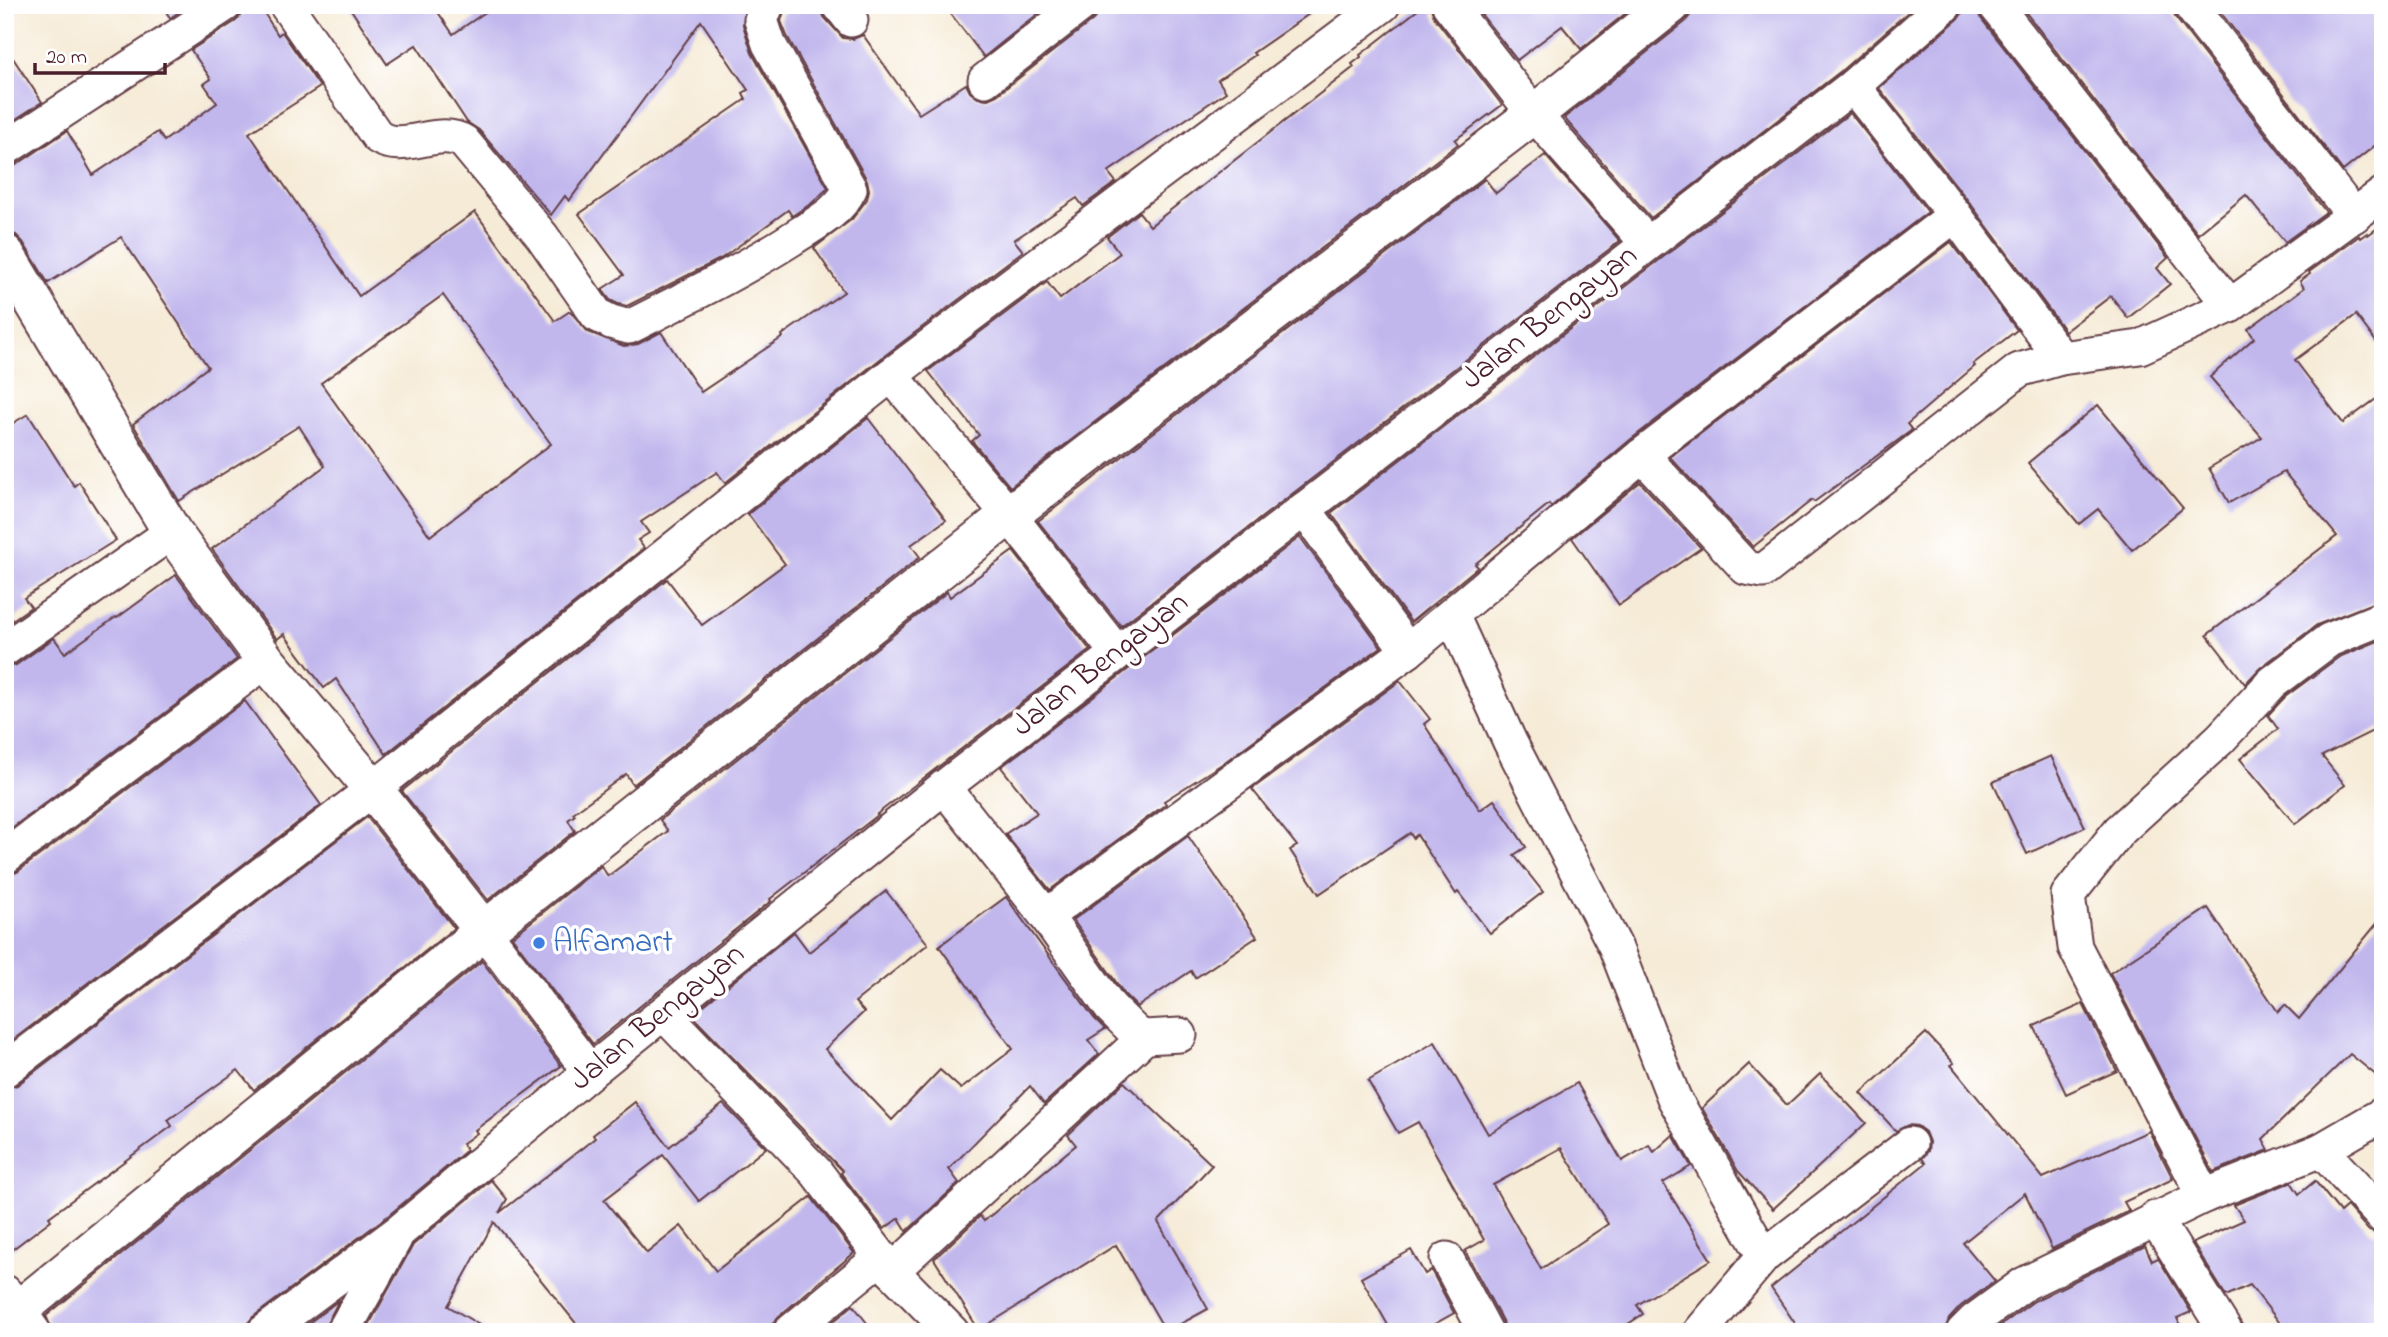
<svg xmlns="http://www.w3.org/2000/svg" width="2388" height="1337" font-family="'Indie Flower',sans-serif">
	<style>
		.building { fill: #c1b7ed; fill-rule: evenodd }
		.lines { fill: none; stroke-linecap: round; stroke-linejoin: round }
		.street-casing { stroke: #643e45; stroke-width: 37 }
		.secondary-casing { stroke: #643e45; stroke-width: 42 }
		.street { stroke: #fff; stroke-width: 33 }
		.secondary { stroke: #fff; stroke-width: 38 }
		.shop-dot { fill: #3f7fe0; stroke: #fff; stroke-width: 2.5 }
		.labels { text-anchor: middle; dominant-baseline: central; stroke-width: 7; stroke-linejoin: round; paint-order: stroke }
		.street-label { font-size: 32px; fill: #4a1f2b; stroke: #fff }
		.shop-label { font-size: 32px; fill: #366cbe; stroke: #fff; text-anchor: start }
	</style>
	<rect width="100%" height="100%" fill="#fff"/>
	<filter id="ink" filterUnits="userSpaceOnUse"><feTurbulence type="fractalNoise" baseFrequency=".0143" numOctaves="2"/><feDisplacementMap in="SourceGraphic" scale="14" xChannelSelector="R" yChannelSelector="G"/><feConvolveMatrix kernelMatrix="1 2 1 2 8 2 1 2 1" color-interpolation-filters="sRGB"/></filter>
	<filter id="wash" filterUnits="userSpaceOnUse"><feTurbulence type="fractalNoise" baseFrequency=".00686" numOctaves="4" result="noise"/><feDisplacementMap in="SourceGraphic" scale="28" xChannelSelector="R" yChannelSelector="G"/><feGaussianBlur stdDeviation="1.57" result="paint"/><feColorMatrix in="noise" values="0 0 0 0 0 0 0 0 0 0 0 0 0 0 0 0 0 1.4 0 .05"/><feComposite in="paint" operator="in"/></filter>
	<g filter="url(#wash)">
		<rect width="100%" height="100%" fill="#f6ebd7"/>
		<g id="blocks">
			<g class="building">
				<path d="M162,5H189L170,18Z"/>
				<path d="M244,5H259L278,35L282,32L320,87L249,133L359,296L475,212L555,321L570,311L588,332L624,346L638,344L661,332L701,392L783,337L782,335L844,292L814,248L852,219L867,199L869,190L867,180L787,36L781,21L786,5H820L824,17L843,38L853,39L863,35L919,114L966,84L970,92L978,98L988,99L997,95L1093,20L1099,13L1100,5H1322L1253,53L1255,55L1218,80L1226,92L1108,172L1116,182L1083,206L1077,198L1014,240L1023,251L879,360L725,483L717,472L641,522L649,533L638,540L644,548L386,754L336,679L324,688L284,634L277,639L212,549L325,466L299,426L179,501L133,424L208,367L121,237L48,283L23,242L16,235L5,232V168L16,165L67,131L93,175L158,132L164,141L217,103L204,84L211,79L191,50L236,21L242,14ZM443,295L551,444L430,536L321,383Z"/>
				<path d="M348,5H433L453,34L496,5H746L743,25L752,53L828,188L812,203L792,216L788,210L722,258L627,306L618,304L610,300L602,289L624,275L579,214L746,99L743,93L748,90L701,21L569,201L565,196L551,215L479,130L467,122L416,45L387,64Z"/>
				<path d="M944,5H1049L984,57Z"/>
				<path d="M1424,5H1430L1434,17L1502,105L1455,140L1458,144L1010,487L972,441L979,435L928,371L1047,282L1060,299L1120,253L1107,237L1139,212L1150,226L1354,67L1352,64L1361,57L1360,55Z"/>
				<path d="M1474,5H1636L1581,49L1562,26L1517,60Z"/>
				<path d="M1692,5H1916L1841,71L1651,218L1564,118L1685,22L1691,14Z"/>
				<path d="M1964,5H1976L1980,17L2168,258L2157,268L2170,284L2128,318L2111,296L2065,331L1970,203L1879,88L1958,19L1963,12Z"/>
				<path d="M2020,5H2171L2175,17L2326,212L2285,242L2246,195L2198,234Z"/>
				<path d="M2215,5H2383V139L2343,171Z"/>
				<path d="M5,46L42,102L5,126Z"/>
				<path d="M1850,113L1928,212L1630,440L1551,507L1549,504L1475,564L1478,567L1411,622L1331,513Z"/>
				<path d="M1545,155L1620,241L1121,626L1038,521L1485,179L1496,193Z"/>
				<path d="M2383,224V351L2356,315L2295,360L2343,423L2383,394V599L2317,625L2260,668L2245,684L2207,635L2337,536L2284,472L2229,503L2209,468L2262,437L2210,377L2254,338L2248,329L2304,288L2300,281L2310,274L2309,272L2359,236L2360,238L2367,233L2368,235Z"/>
				<path d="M1951,242L2017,330L1973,364L1975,366L1907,424L1912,430L1814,502L1812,500L1753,547L1670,457Z"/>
				<path d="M2098,405L2183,508L2132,550L2098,509L2079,524L2028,463Z"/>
				<path d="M28,414L74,486L79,482L116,540L24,598L31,607L5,625V428Z"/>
				<path d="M868,418L946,520L911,545L920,557L633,785L626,774L573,813L575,815L568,820L575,831L488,900L402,791L667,579L702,625L785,564L748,514Z"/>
				<path d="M1640,482L1701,548L1619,605L1572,538Z"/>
				<path d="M1300,537L1381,647L1222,764L1164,801L1166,804L1050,890L1005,834L1037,813L1001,767Z"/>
				<path d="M1013,551L1090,650L877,814L878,815L770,899L771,901L593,1044L512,937L601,866L608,876L668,831L660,820L947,592L950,597Z"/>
				<path d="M176,575L237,659L5,833V668L16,665L54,638L65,653L116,617L117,618Z"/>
				<path d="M2383,639V726L2322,756L2345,785L2295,824L2240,759L2278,729L2268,715L2285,697L2339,657Z"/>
				<path d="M1400,681L1430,719L1424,724L1480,810L1494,800L1526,847L1514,855L1543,892L1490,933L1458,892L1456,894L1417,835L1413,838L1410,833L1319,894L1290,850L1297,846L1252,789Z"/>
				<path d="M245,701L321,805L5,1046V876L17,872Z"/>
				<path d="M2051,756L2085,827L2027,854L1993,782Z"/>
				<path d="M367,817L454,928L254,1090L238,1070L168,1120L172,1126L49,1217L51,1220L5,1255V1089L17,1085Z"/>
				<path d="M1188,836L1257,937L1195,978L1191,971L1137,1007L1125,995L1073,920Z"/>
				<path d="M886,891L928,944L855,1002L864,1012L825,1049L892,1120L940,1070L961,1089L1013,1049L939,946L1006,897L1094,1018L1105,1029L1088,1040L1099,1054L1044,1104L1030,1086L949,1169L959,1183L907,1231L899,1218L884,1229L841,1173L843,1171L699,1023L693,1014L794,932L809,952Z"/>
				<path d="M2208,908L2278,1012L2285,1005L2299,1019L2383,916V1081L2350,1054L2263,1139L2269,1150L2213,1172L2110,973Z"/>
				<path d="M482,961L561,1066L475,1130L477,1133L462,1144L467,1150L389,1215L253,1317L247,1324L245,1332H53L46,1316Z"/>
				<path d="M2083,1004L2117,1071L2066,1094L2034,1026Z"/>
				<path d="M1926,1033L1954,1063L1951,1065L2043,1178L2149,1131L2173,1179L2124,1202L2129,1211L2052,1249L2025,1193L1963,1243L1995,1281L1961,1306L1949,1319L1944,1332H1801L1771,1288L1926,1163L1922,1159L1928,1151L1929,1142L1925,1132L1917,1126L1908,1125L1896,1131L1861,1093Z"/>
				<path d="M1435,1042L1488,1134L1577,1083L1622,1161L1649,1145L1654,1152L1673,1135L1691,1166L1663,1183L1711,1260L1637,1305L1643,1314L1616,1332H1508L1465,1251L1484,1240L1418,1122L1398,1133L1368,1081ZM1561,1148L1608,1224L1541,1269L1493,1185Z"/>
				<path d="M1749,1064L1787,1105L1820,1074L1866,1123L1773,1209L1738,1171L1702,1108Z"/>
				<path d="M1124,1082L1212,1165L1158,1222L1208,1309L1166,1332L1116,1245L979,1330L934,1259L980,1216L984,1221L1076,1145L1068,1135Z"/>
				<path d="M635,1102L669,1147L723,1104L766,1148L699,1201L663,1155L604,1200L647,1253L681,1226L716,1271L811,1197L854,1253L778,1317L772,1325L771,1332H583L494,1222L448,1306L491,1332H365L413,1245L491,1180L507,1199L499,1213L595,1138L593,1135Z"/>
				<path d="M2315,1181L2340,1212L2347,1206L2369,1231L2383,1236V1332H2287L2250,1285L2226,1296L2193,1243L2244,1220L2234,1205L2291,1182L2299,1194Z"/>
				<path d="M2145,1246L2152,1261L2158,1258L2191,1312L2177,1318L2183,1332H1992L2034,1301Z"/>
				<path d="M1411,1250L1425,1274L1431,1270L1454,1313L1420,1332H1392L1361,1278Z"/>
				<path d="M339,1300L325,1327L319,1332H297Z"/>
				<path d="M853,1305L874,1332H821Z"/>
			</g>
		</g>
	</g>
	<g filter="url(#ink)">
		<use href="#blocks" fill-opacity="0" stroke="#643e45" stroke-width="2"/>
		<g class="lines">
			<g class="street-casing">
				<g id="street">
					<path d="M286,5L378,137C403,154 439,126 464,142L542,236L597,315L611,322L629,327C684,299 738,273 790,240C812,225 838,214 850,189L769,44L761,20L767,5"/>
					<path d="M839,5L851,20"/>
					<path d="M1449,5L1534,114L1647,243"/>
					<path d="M1995,5L2230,306"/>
					<path d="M2190,5L2354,216"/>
					<path d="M985,80L1081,5"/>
					<path d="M1853,86L1955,215L2061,358"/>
					<path d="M5,149L225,5"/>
					<path d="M891,375L1009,515L1117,653"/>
					<path d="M1642,455L1746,568L1763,571L2019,370L2061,358L2140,347L2230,306L2383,194"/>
					<path d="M1304,509L1408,651L1642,455L1955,215"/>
					<path d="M1452,615L1510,742L1615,946L1674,1098L1764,1256"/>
					<path d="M5,649L172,532"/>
					<path d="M944,787L1046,916L1110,1007L1136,1033L1145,1037L1180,1035"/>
					<path d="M5,857L266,661"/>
					<path d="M1046,916L1408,651"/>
					<path d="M484,931L590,1072"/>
					<path d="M664,1014L816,1172L892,1271L952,1332"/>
					<path d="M5,1070L373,789L891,375L1383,5"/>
					<path d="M2321,1150L2383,1217"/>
					<path d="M2204,1196L2075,947L2068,895L2119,831L2220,739L2272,683L2329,640L2383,618"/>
					<path d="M2155,1218L2226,1332"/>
					<path d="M1447,1259L1486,1332"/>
					<path d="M892,1271L1145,1037"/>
					<path d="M5,1292L34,1332"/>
					<path d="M264,1332L401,1230L590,1072L944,787L1853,86L1945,5"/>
					<path d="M343,1332L395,1239"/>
					<path d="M790,1332L881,1257"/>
					<path d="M1700,1332L1764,1256L1910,1144"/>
					<path d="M1963,1332L1975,1320L2024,1284L2204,1196L2321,1150L2383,1114"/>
				</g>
			</g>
			<g class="secondary-casing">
				<g id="secondary">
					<path d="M5,254L172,532L266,661L373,789L484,931"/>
					<path d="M5,1321L484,931L1009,515L1534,114L1671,5"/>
				</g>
			</g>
			<use href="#street" class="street"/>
			<use href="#secondary" class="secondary"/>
		</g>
	</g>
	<circle class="shop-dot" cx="539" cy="943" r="7"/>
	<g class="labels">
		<g class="street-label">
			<text transform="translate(1550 318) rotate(-38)">Jalan Bengayan</text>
			<text transform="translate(1101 665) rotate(-38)">Jalan Bengayan</text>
			<text transform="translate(658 1018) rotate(-39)">Jalan Bengayan</text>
		</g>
		<g class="shop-label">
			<text x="553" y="943">Alfamart</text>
		</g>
	</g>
	<rect width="2388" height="1337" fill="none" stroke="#fff" stroke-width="28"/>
	<path d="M35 63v10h130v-10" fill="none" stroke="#4a1f2b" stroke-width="3.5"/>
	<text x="46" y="63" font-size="21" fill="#4a1f2b" stroke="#ffffff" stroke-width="5" paint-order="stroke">20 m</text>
</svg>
